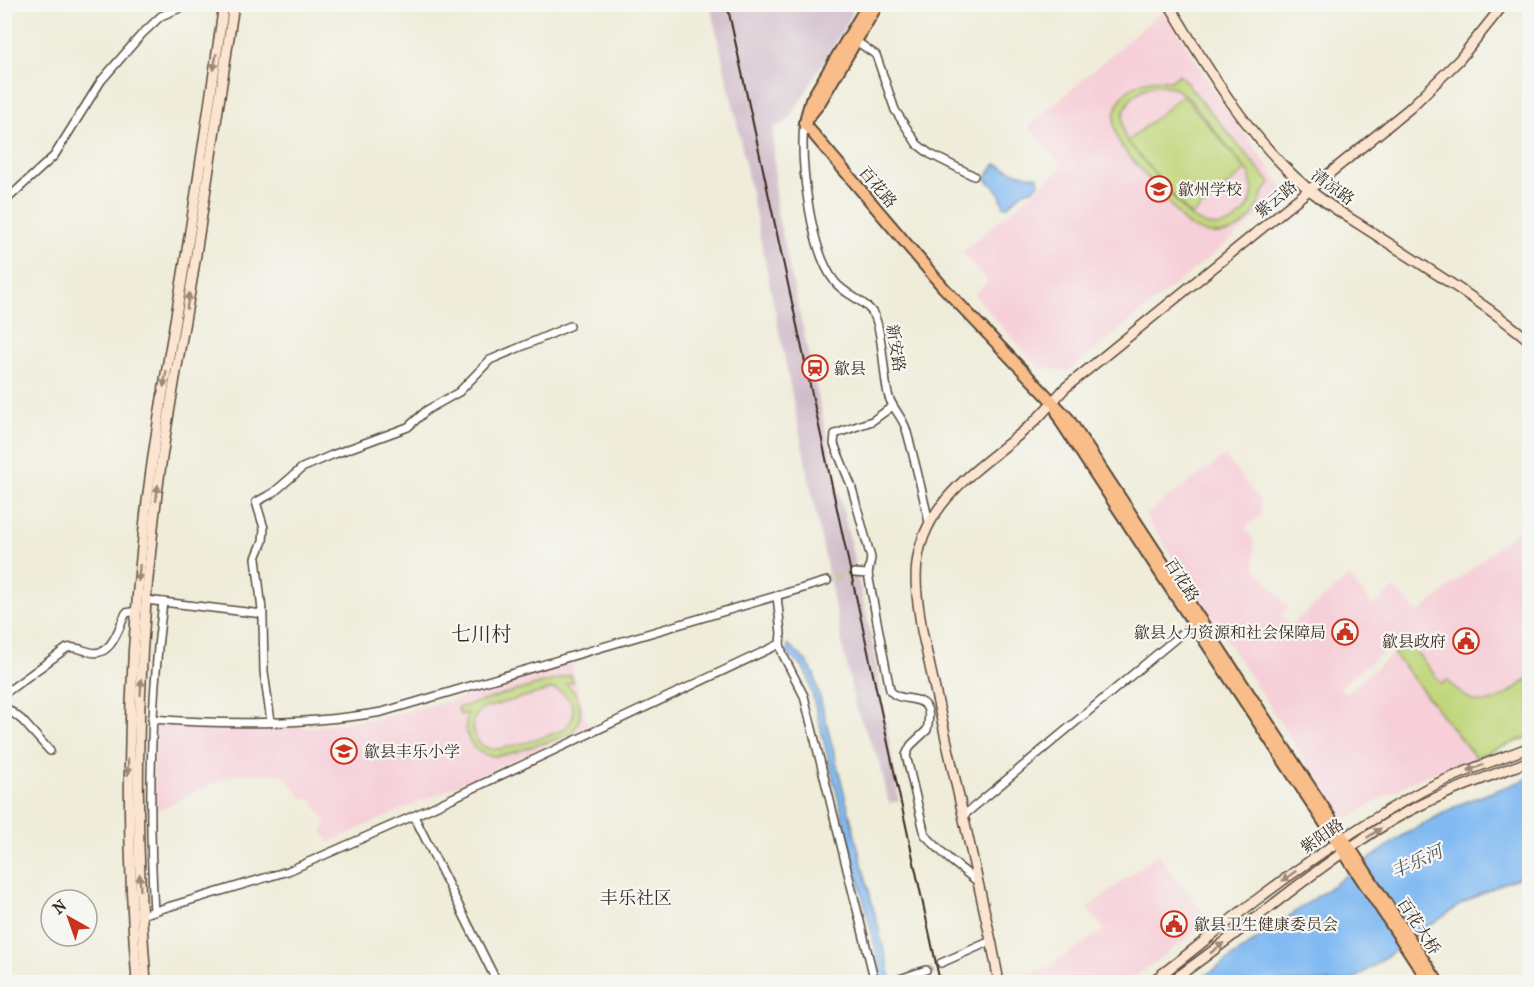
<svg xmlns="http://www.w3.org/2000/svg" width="1534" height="987" font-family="'IM FELL French Canon','Noto Serif SC',serif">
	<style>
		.built { fill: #f6cfd8; fill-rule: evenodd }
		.industrial { fill: #d1bdca }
		.green { fill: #c0d679; stroke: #7e804c; stroke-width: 1.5; fill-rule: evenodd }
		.water { fill: #81baf2; stroke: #5e7288; stroke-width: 1.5 }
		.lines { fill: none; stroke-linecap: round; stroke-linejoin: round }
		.street-tunnel { stroke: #cbc5b4; stroke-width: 7; stroke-dasharray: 7 3.5; stroke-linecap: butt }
		.street-casing { stroke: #56473a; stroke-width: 10 }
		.secondary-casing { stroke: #56473a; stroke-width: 12 }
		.primary-casing { stroke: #56473a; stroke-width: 14 }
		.street { stroke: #fff; stroke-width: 7 }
		.secondary { stroke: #fce5d0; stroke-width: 9 }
		.primary { stroke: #f8bd89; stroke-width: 10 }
		.rail { stroke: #3b2a1e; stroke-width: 2 }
		.oneway { fill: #9c8877 }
		.labels { text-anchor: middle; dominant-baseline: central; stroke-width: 4.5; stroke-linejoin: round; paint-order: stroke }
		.street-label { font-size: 16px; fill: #3b2a1e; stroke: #f6f6f2 }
		.poi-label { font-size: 16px; fill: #3b2a1e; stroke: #f6f6f2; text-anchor: start }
		.water-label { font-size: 18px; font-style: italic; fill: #50555e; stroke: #f6f6f2 }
		.neighbourhood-label { font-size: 18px; fill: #3b2a1e; stroke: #f6f6f2 }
		.quarter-label { font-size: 20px; fill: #3b2a1e; stroke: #f6f6f2 }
	</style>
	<rect width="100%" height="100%" fill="#f6f6f2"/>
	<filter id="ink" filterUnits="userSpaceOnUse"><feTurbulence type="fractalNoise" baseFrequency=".0167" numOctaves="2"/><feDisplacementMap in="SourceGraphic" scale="12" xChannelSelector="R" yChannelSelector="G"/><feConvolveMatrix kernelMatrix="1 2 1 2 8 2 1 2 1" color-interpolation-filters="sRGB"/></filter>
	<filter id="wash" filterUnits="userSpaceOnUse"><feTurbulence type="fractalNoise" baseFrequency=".008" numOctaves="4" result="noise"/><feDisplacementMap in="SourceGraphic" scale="24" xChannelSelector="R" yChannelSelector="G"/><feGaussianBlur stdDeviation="1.35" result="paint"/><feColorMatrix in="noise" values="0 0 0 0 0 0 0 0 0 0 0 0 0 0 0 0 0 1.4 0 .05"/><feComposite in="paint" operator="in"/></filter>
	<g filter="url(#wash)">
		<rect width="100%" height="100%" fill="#efecd9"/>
		<g class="built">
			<path d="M1164,9L1209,82L1282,187L1281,195L1278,201L1069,371L1038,368L974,294L988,282L962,252L1062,167L1029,126Z"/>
			<path d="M1225,456L1259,499L1262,514L1245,528L1254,540L1255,567L1289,608L1281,615L1290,625L1349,577L1373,606L1395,588L1418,613L1529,521V737L1413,781L1344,820L1145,515ZM1400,638L1404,645L1346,693L1340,687Z"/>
			<path d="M570,660L588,727L329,842L322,832L327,823L311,799L302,798L282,774H235L195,791L162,809H153L155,727H313L378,718L454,700Z"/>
			<path d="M1158,854L1210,921L1128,982H1017L1049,966L1104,930L1087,908Z"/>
		</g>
		<path class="industrial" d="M710,5H847L853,13L788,121L773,128L776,207L874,650L899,801L889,803L880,764L855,706L736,118Z"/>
		<g class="green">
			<path d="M1179,74L1271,184C1258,195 1262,203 1252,216C1235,238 1206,239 1185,223L1122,147C1099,110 1130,71 1171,81ZM1160,85L1172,87L1187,96L1249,173L1253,190L1251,202L1245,212L1231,223L1219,226L1206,225L1189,216L1128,142L1191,216L1246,170L1183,95L1128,141L1126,139C1115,113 1132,87 1160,85Z"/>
			<path d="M1408,642L1442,684L1447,680C1480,717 1497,703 1529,678V737L1475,757L1393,653Z"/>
			<path d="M571,675L573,682L566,684C582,696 586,718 571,733C562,740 546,742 536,745C523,749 508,756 495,756C472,756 461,733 468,713L460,715L458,708ZM552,689C570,692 581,713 566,727C558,734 501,751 490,749C482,747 476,741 474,734C471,724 475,715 482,709Z"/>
		</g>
		<g class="water">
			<path d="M996,164L1017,173L1038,177L1039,183L1033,189L1022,193L1008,206H1004L999,192L986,179L989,172Z"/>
			<path d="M788,644L807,662L814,674L892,982H884L808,677L802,666L787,654Z"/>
			<path d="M1529,778V874L1501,884L1463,903L1350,982H1197L1405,834L1460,804Z"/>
		</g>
	</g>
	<g filter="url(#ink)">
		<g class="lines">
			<g class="street-tunnel">
				<path d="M827,581L854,573"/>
				<path d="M926,970L941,963"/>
			</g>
			<g class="street-casing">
				<g id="street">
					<path d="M856,41L876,55L895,110L917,144L930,154L974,176"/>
					<path d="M804,123C800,162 810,251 835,282C846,296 868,301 875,317C883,335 883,373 888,394C891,407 902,416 906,429C915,460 922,492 929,522"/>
					<path d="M4,202L54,156L101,81L141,35L161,16L190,4"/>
					<path d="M893,406L872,421L835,434L834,444L851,485L871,558L868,574L890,690C900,707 937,686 927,730L911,745L906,755L925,835L949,859L978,882"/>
					<path d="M854,573L868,574"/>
					<path d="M777,596L781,633L780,644L783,655L804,696L875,982"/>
					<path d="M146,600L263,614"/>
					<path d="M4,694L67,648C74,646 82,650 90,652C112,658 119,626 126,613L136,611"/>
					<path d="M4,706L22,720L50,751"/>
					<path d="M152,719C228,725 307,725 382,712L827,581"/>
					<path d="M271,722L264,672L263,619L256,558L263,541L264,528L256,502L273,493L302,468L332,455L408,427L427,410L459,392L490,360L570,326"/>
					<path d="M414,816L497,982"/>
					<path d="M963,816L1193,624"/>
					<path d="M154,912C148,808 150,705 163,602"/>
					<path d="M141,915L288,871L429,809L780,644"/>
					<path d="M941,963L991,941"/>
					<path d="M891,982L926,970"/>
				</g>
			</g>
			<g class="secondary-casing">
				<g id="secondary">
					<path d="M1169,4C1206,67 1249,138 1305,186C1326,205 1352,219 1376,235C1428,269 1482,301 1530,341"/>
					<path d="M137,982C125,831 127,679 144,528C153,442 169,358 183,274C198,184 211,94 224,4"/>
					<path d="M146,982C134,831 136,679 153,528C162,442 179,358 193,274C207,184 220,94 234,4"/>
					<path d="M999,982L992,945L922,631C919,609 914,585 917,563C925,496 989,463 1034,422C1045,411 1055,399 1065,388L1410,108L1459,60L1504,4"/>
					<path d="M1151,982C1188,956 1222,925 1259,898C1311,859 1366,821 1424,790C1457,773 1494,761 1530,747"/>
					<path d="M1170,982C1245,930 1313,868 1391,821C1435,795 1482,779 1530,761"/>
				</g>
			</g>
			<g class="primary-casing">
				<g id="primary">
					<path d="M806,117L811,100L868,4"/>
					<path d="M804,123L943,287L1068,418L1438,982"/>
					<path d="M804,123L819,104L878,4"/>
					<path d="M1056,409L1061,422L1429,982"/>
				</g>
			</g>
			<use href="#street" class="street"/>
			<use href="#secondary" class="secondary"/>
			<use href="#primary" class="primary"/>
			<path class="rail" d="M727,4L940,982"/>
		</g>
		<defs><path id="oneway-solid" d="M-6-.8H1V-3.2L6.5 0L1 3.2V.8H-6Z" transform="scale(1.5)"/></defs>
		<g class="oneway">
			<use href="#oneway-solid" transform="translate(215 62) rotate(99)"/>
			<use href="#oneway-solid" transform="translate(188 301) rotate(-80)"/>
			<use href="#oneway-solid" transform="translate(165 379) rotate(100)"/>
			<use href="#oneway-solid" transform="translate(157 493) rotate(-83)"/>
			<use href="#oneway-solid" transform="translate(139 573) rotate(95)"/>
			<use href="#oneway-solid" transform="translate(141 687) rotate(-87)"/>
			<use href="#oneway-solid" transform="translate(128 767) rotate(91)"/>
			<use href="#oneway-solid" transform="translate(1475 768) rotate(159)"/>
			<use href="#oneway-solid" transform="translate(1374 833) rotate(-34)"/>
			<use href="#oneway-solid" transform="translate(1289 876) rotate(144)"/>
			<use href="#oneway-solid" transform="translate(140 882) rotate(-93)"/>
			<use href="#oneway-solid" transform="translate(1217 948) rotate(-38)"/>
		</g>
	</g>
	<defs>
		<g id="school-ring" transform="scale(1.35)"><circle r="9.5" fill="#f6f6f2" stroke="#c8321e" stroke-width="1.5"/><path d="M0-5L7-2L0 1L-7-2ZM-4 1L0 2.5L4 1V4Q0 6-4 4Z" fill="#c8321e"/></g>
		<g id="station-ring" transform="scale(1.35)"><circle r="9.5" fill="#f6f6f2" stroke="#c8321e" stroke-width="1.5"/><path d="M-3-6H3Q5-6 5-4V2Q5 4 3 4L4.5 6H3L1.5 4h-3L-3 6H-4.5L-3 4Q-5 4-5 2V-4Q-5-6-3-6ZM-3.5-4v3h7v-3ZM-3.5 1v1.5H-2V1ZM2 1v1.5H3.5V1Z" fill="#c8321e"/></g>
		<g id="civic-ring" transform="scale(1.35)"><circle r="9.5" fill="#f6f6f2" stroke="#c8321e" stroke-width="1.5"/><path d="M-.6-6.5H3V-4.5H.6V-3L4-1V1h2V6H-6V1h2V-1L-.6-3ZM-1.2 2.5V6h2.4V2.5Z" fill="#c8321e"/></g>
	</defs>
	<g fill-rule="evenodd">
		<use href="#school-ring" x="1159" y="189"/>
		<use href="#station-ring" x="815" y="368"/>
		<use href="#civic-ring" x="1345" y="632"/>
		<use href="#civic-ring" x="1466" y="641"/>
		<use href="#school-ring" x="344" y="751"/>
		<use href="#civic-ring" x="1174" y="924"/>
	</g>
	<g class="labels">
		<g class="street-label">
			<text transform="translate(878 187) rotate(50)">百花路</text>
			<text transform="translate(1333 187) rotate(36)">清凉路</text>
			<text transform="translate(1276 199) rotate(-39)">紫云路</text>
			<text transform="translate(896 348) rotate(81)">新安路</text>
			<text transform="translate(1182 580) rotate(57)">百花路</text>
			<text transform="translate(1322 836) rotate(-34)">紫阳路</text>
			<text transform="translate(1419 926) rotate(57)">百花大桥</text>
		</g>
		<g class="poi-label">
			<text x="1178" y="189">歙州学校</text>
			<text x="834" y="368">歙县</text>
			<text x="1326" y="632" text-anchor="end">歙县人力资源和社会保障局</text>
			<text x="1446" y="641" text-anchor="end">歙县政府</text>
			<text x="364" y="751">歙县丰乐小学</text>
			<text x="1194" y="924">歙县卫生健康委员会</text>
		</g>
		<g class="water-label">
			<text transform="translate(1417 862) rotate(-24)">丰乐河</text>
		</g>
		<g class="neighbourhood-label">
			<text x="636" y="898">丰乐社区</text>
		</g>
		<g class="quarter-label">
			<text x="481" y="634">七川村</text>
		</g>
	</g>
	<rect width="1534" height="987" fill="none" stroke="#f6f6f2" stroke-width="24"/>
	<g transform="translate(69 918) rotate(320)"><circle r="28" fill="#f6f6f2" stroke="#aba49d" stroke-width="1.5"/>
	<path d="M0-4.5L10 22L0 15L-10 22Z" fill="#c8321e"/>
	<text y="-9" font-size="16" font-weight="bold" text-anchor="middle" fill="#3b2a1e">N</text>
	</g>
</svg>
